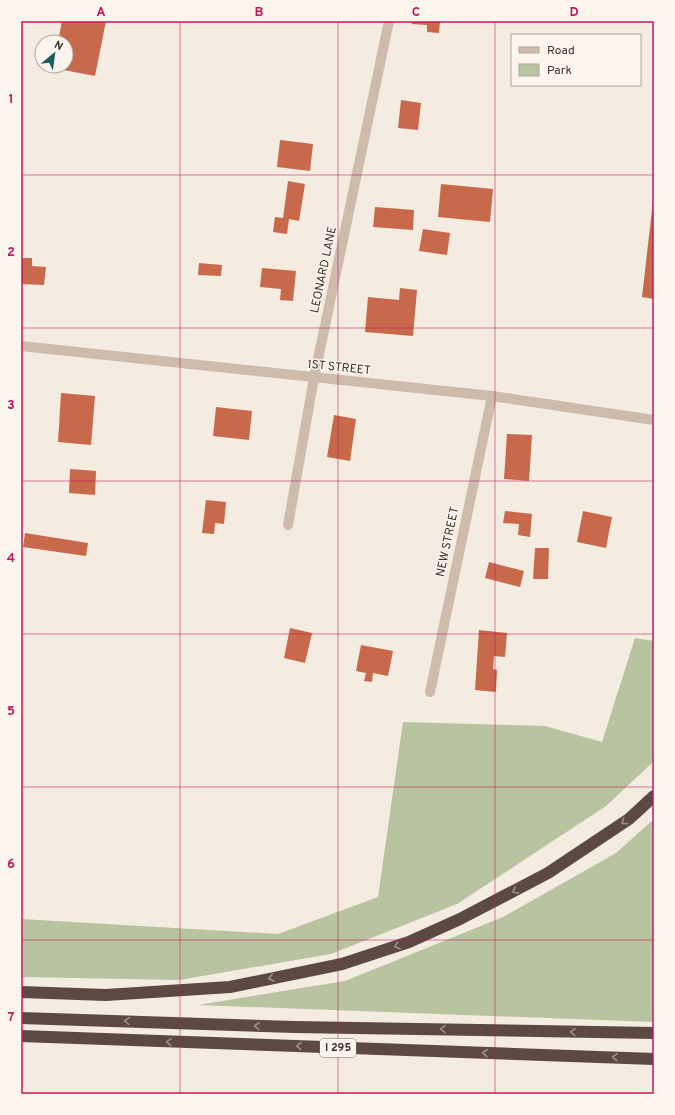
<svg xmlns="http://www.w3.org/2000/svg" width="675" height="1115" font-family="Overpass,sans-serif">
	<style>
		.green { fill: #b8c4a0 }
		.building { fill: #c8694b }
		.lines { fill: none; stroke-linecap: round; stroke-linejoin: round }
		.minor { stroke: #cdbbac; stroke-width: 10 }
		.highway { stroke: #5c4a42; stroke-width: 12 }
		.oneway { stroke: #9c8e87 }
		.grid { fill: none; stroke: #c2185b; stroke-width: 1; stroke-opacity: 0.55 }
		.labels { text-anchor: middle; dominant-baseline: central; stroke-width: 3; stroke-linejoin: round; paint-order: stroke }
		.shield { fill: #fbf5ee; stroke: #756b66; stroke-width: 1 }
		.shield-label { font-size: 11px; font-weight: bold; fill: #3b302b }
		.street-label { font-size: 12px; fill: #3b302b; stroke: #fbf5ee }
		.neatline { fill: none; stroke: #c2185b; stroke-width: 1.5 }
		.grid-label { font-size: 13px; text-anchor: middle; font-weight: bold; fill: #c2185b }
	</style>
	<rect width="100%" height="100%" fill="#f4ebe1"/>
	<g class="green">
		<path d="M635,638L654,641V761L606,806L457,904L331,954L179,980L21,977V919L278,934L378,897L403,722L545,726L602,742Z"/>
		<path d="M654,819V1022L198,1005L345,981L503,917L616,853Z"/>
	</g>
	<g class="building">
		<path d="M62,21H106L95,76L53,68V66H66V42H58Z"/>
		<path d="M412,21H440L439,33L427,32V25L412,24Z"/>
		<path d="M401,100L421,103L418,130L398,128Z"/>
		<path d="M280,140L313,144L310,171L277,167Z"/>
		<path d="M288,181L305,184L299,221L289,219L287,234L273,232L275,217L283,218Z"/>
		<path d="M441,184L493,189L490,222L438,217Z"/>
		<path d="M653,201L654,202V299L642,297Z"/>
		<path d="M375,207L414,210L413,230L373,227Z"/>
		<path d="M423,229L450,233L447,255L419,251Z"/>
		<path d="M21,258H32V266L46,267L44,285L21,284Z"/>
		<path d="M199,263L222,265L221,276L198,275Z"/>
		<path d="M262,268L296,271L293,301L280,300L281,289L260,287Z"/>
		<path d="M400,288L417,290L413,336L365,332L368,297L399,300Z"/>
		<path d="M61,393L95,396L91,445L58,442Z"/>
		<path d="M216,407L252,411L249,440L213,436Z"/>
		<path d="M334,415L356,419L350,461L327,457Z"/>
		<path d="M507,434L532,435L529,481L504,479Z"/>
		<path d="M70,469L96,471L95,495L69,493Z"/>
		<path d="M206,500L226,502L224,524L215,523L214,534L202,533Z"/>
		<path d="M505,511L532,514L530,537L518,535L519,524L503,523Z"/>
		<path d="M583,511L612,517L606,548L577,542Z"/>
		<path d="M25,533L88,543L86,556L23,547Z"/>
		<path d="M535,548H549L548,579H533Z"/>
		<path d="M489,562L524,571L520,587L485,578Z"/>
		<path d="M290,628L312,633L305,663L284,658Z"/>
		<path d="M479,630L507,633L505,657L494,656L493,669L497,670L496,692L475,690Z"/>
		<path d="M361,645L393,651L388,676L373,673L372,682L364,681L366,673L356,671Z"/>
	</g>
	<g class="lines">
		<g class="minor">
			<path d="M21,346L492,396L654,420"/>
			<path d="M288,525L314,378L389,21"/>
			<path d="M430,692L492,396"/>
		</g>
		<g class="highway">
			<path d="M21,992L106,995L230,987L342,964L409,942L460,919L548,873L629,819L654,796"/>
			<path d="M21,1018L294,1027L654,1033"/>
			<path d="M21,1036L654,1059"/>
		</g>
	</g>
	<defs><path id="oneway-chevron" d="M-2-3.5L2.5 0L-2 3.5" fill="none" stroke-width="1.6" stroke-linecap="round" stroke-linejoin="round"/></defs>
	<g class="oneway">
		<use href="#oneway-chevron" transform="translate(624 822) rotate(144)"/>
		<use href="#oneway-chevron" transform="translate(515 891) rotate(152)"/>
		<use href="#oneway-chevron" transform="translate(397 946) rotate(162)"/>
		<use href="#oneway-chevron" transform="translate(271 978) rotate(168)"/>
		<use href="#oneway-chevron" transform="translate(127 1021) rotate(-178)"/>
		<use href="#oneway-chevron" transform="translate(257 1026) rotate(-178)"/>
		<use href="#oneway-chevron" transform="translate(443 1029) rotate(-179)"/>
		<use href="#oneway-chevron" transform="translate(573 1032) rotate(-179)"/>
		<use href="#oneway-chevron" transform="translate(169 1042) rotate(-178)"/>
		<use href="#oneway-chevron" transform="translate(299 1046) rotate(-178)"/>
		<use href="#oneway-chevron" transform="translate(485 1053) rotate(-178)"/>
		<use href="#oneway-chevron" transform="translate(615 1057) rotate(-178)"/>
	</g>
	<path class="grid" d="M180,21V1094M338,21V1094M495,21V1094M21,175H654M21,328H654M21,481H654M21,634H654M21,787H654M21,940H654"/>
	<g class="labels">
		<rect class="shield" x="320" y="1039" width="36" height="18" rx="3"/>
		<g class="shield-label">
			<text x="338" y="1048">I 295</text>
		</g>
		<g class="street-label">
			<text transform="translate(324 270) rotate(-78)">LEONARD LANE</text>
			<text transform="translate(339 368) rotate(6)">1ST STREET</text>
			<text transform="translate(448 542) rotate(-78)">NEW STREET</text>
		</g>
	</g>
	<rect width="675" height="1115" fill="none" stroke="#fbf5ee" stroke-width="44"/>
	<rect x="511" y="34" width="130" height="52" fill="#fbf5ee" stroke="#aea6a0"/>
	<rect x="519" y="47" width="20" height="6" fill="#cdbbac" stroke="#aea6a0"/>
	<text x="547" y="54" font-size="12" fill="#3b302b">Road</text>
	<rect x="519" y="64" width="20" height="12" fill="#b8c4a0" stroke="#aea6a0"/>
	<text x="547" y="74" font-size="12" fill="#3b302b">Park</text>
	<g transform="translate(54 54) rotate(29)"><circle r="19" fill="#fbf5ee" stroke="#aea6a0"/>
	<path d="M0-3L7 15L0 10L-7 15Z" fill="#1f5a5e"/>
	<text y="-6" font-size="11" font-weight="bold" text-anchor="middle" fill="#3b302b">N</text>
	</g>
	<rect x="22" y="22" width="631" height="1071" class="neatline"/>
	<g class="grid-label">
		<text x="101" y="16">A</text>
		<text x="259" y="16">B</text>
		<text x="416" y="16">C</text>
		<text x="574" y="16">D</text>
		<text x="11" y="103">1</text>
		<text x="11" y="256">2</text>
		<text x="11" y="409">3</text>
		<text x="11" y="562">4</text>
		<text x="11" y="715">5</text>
		<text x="11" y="868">6</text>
		<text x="11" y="1021">7</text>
	</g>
</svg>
